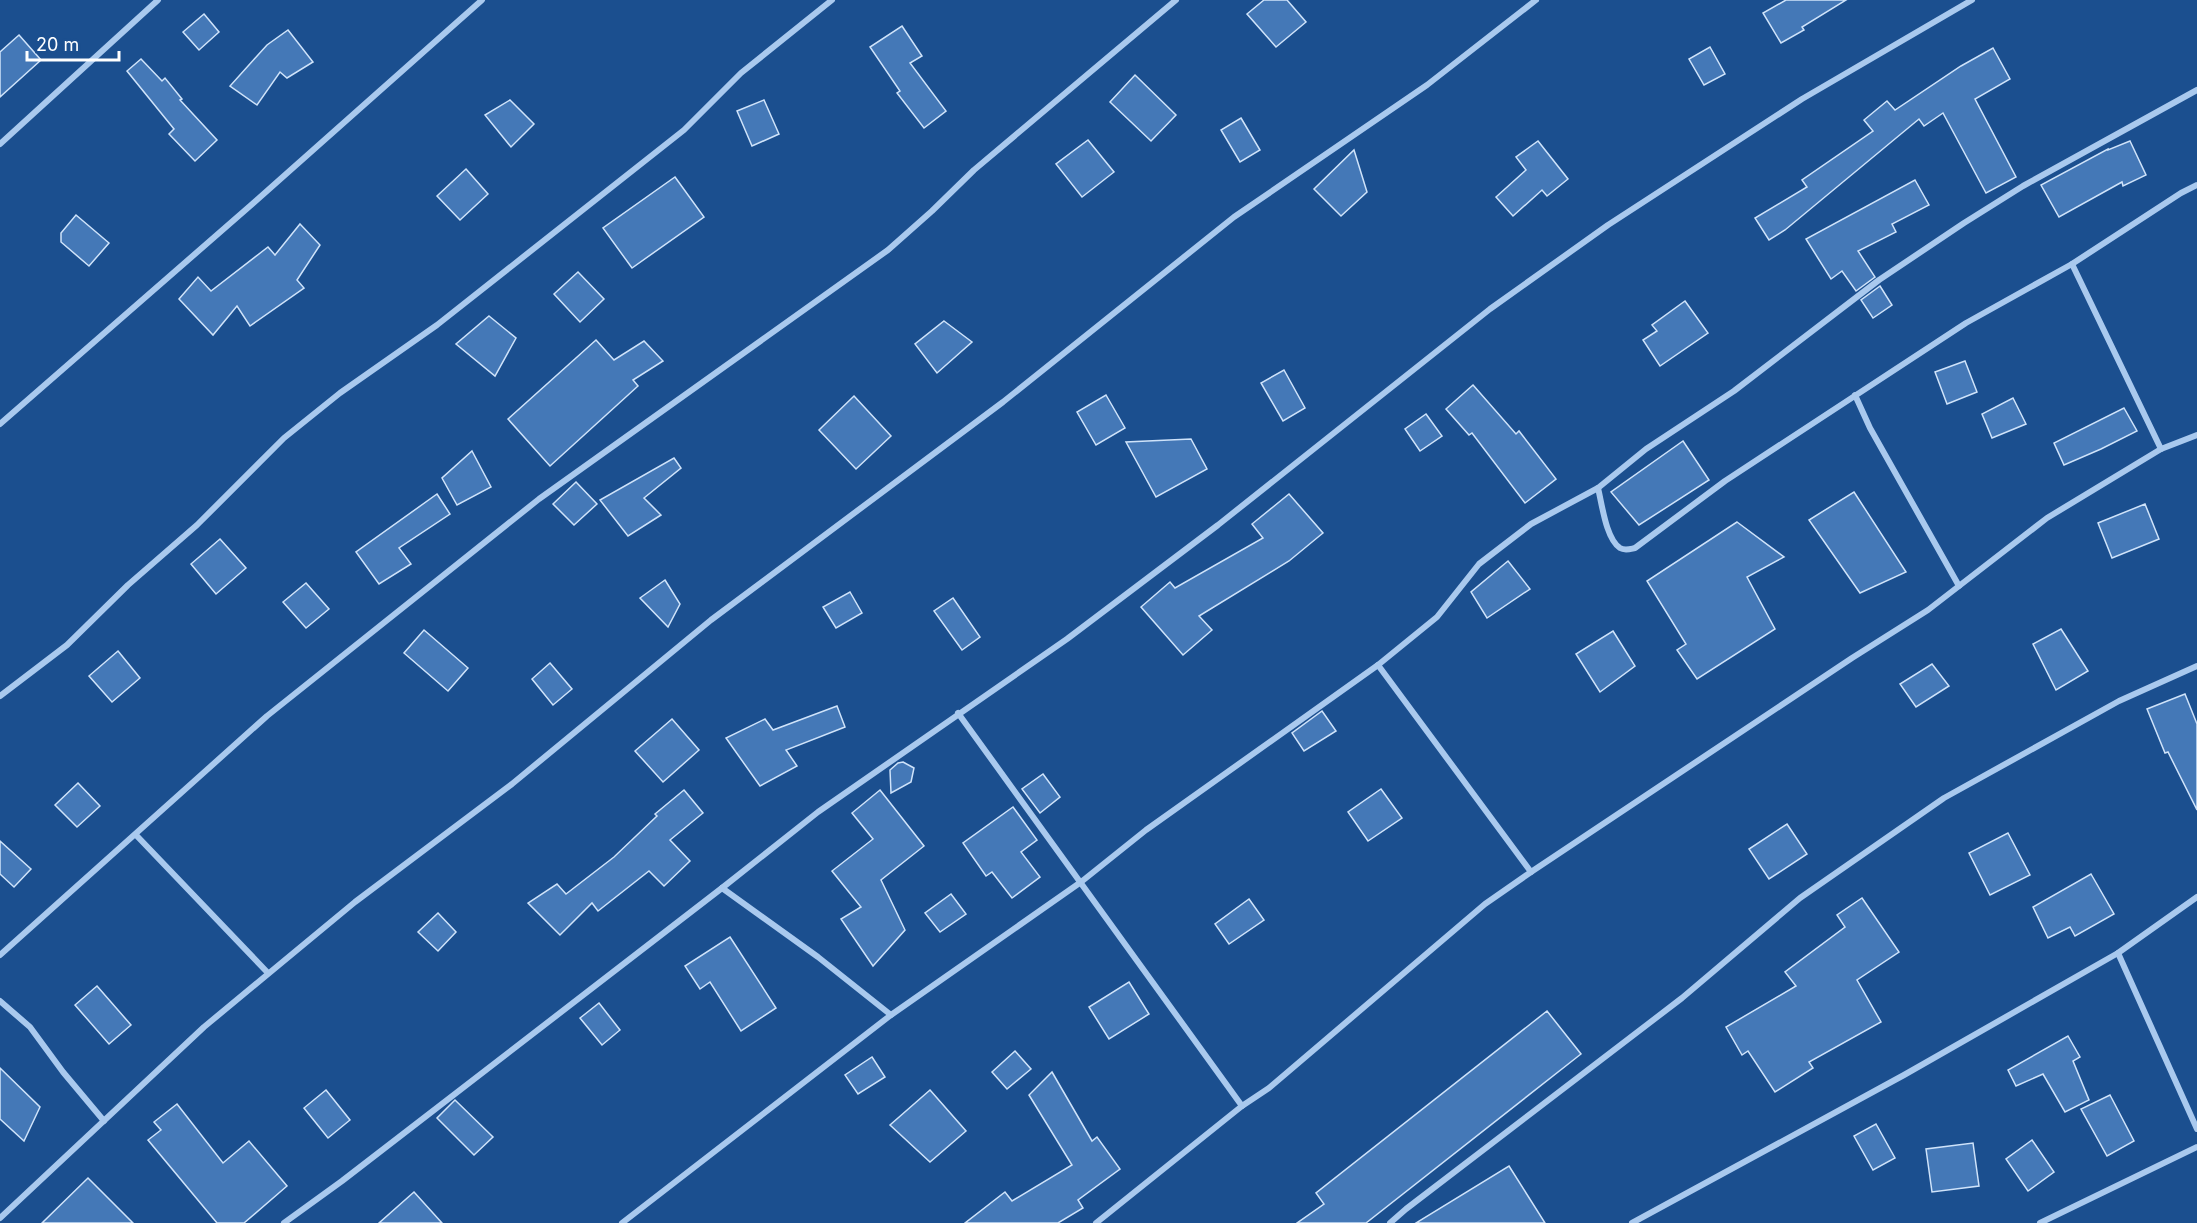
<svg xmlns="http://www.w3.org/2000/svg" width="2197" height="1223" font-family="Inter,sans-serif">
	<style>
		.building { fill: #4478b7; stroke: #cfe3fa; stroke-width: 1.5 }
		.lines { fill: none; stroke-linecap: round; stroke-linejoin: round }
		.minor { stroke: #a9c9ee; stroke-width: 6 }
	</style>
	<rect width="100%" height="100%" fill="#1b4f8f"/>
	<g class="building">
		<path d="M1264,0H1287L1306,22L1276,47L1247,14Z"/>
		<path d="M1786,0H1846L1802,27L1804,30L1781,43L1763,13Z"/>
		<path d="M204,14L219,32L199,50L183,32Z"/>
		<path d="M902,26L922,56L910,63L946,111L924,128L897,93L900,91L870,47Z"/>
		<path d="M288,30L313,62L287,78L280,72L257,105L230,86L267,45Z"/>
		<path d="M19,35L41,60L0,97V52Z"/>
		<path d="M1710,47L1725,74L1704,85L1689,59Z"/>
		<path d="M1993,48L2010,79L1975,99L2016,177L1986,193L1943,113L1924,126L1919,119L1785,230L1769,240L1755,218L1807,187L1802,180L1873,131L1864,120L1887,101L1895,110L1961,66Z"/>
		<path d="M141,59L162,81L165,78L182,99L180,100L217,140L195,161L169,134L174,129L127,71Z"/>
		<path d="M1135,75L1176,115L1151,141L1110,102Z"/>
		<path d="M510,100L534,124L511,147L485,115Z"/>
		<path d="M764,100L779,134L752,146L737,111Z"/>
		<path d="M1241,118L1260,150L1240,162L1221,130Z"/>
		<path d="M1088,140L1114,172L1082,197L1056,164Z"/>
		<path d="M1538,141L1568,179L1547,196L1542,190L1513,216L1496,197L1526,170L1516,157Z"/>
		<path d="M2130,141L2146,175L2123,186L2122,182L2059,217L2041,185L2108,149V150Z"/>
		<path d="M1354,150L1367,192L1341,216L1314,189Z"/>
		<path d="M466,169L488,194L460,220L437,196Z"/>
		<path d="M675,177L704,217L632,268L603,228Z"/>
		<path d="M1915,180L1929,205L1892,224L1896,232L1858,251L1875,277L1856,291L1842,271L1831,279L1806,239Z"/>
		<path d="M76,215L109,243L89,266L61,242V233Z"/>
		<path d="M300,224L320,245L297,280L304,288L250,326L237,306L213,335L179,299L198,277L211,291L268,247L275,255Z"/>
		<path d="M578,272L604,299L580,322L554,294Z"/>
		<path d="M1880,286L1892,305L1873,318L1861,300Z"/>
		<path d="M1685,301L1708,333L1660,366L1643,340L1657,331L1652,325Z"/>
		<path d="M489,316L516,338L495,376L456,344Z"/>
		<path d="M944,321L972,342L937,373L915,344Z"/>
		<path d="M596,340L614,360L644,341L663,361L633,380L638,386L550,466L508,419Z"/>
		<path d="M1965,361L1977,392L1947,404L1935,372Z"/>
		<path d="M1284,370L1305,408L1283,421L1261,383Z"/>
		<path d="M1473,385L1516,434L1519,431L1556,479L1525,503L1472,433L1469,435L1446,409Z"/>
		<path d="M1106,395L1125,428L1096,445L1077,412Z"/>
		<path d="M854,396L891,436L856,469L819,430Z"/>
		<path d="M2013,398L2026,424L1992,438L1982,414Z"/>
		<path d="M2124,408L2137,431L2101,449L2064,465L2054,443Z"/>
		<path d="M1426,414L1442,436L1420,451L1405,429Z"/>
		<path d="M1191,439L1207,469L1156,497L1126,442Z"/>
		<path d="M1683,441L1709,480L1639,525L1611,492Z"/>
		<path d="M472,451L491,487L457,505L442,478Z"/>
		<path d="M674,458L681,468L644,498L661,515L628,536L600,500Z"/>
		<path d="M576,482L597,504L574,525L553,504Z"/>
		<path d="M1854,492L1906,572L1860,593L1809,520Z"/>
		<path d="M437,494L450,514L399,548L411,564L379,584L356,552Z"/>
		<path d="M1289,494L1323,533L1289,561L1199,616L1212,630L1183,655L1141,607L1170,582L1175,588L1263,538L1252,524Z"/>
		<path d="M2145,504L2159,539L2112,558L2098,523Z"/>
		<path d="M1737,522L1784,557L1747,577L1775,629L1697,679L1677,650L1686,644L1647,581Z"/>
		<path d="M220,539L246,568L216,594L191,564Z"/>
		<path d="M1508,561L1530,589L1487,618L1471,592Z"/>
		<path d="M665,580L680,604L668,627L640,598Z"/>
		<path d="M306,583L329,609L306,628L283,602Z"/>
		<path d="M850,592L862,613L836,628L823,607Z"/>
		<path d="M953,598L980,637L962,650L934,611Z"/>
		<path d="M2061,629L2088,671L2056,690L2033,644Z"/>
		<path d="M424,630L468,668L448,691L404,653Z"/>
		<path d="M1613,631L1635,666L1600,692L1576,654Z"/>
		<path d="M118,651L140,678L112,702L89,676Z"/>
		<path d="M550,663L572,689L553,705L532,679Z"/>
		<path d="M1932,664L1949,686L1916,707L1900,684Z"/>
		<path d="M2185,694L2197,724V810L2168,752L2165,753L2147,709Z"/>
		<path d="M837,706L845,727L786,750L797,766L760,786L726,738L765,719L773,730Z"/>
		<path d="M1322,711L1336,731L1304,751L1292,733Z"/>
		<path d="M672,719L699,750L663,782L635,751Z"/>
		<path d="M903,762L914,768L911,782L891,793L890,770L898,763Z"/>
		<path d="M1043,774L1060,797L1040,813L1022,789Z"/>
		<path d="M78,783L100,806L77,827L55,805Z"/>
		<path d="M1381,789L1402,818L1368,841L1348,812Z"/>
		<path d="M684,790L703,813L670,840L690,861L664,886L649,871L598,911L592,903L560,935L528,903L557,884L566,894L614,857L657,816L655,814Z"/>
		<path d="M880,790L924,846L881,880L905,930L873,966L841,919L861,907L832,871L873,839L852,813Z"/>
		<path d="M1013,807L1037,840L1021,852L1040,877L1012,898L992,872L986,876L963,843Z"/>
		<path d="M1787,824L1807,854L1769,879L1749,849Z"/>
		<path d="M2008,833L2030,875L1990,895L1969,853Z"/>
		<path d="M0,841L31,869L14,887L0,874Z"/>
		<path d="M2091,874L2114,914L2075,936L2070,927L2048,938L2033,907Z"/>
		<path d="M951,894L966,914L940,932L925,913Z"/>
		<path d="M1862,898L1899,952L1857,980L1881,1022L1809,1062L1813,1068L1775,1092L1748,1051L1742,1055L1726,1027L1796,986L1785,972L1845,927L1837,915Z"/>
		<path d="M1249,899L1264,920L1229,944L1215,924Z"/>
		<path d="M438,913L456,932L438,951L418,932Z"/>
		<path d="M730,937L776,1008L741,1031L710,982L700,989L685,966Z"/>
		<path d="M1129,982L1149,1014L1109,1039L1089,1007Z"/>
		<path d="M97,986L131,1025L109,1044L75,1005Z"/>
		<path d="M599,1003L620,1030L602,1045L580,1018Z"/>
		<path d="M1547,1011L1581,1054L1366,1223H1297L1324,1204L1316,1193Z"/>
		<path d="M2068,1036L2080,1057L2073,1061L2089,1100L2065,1112L2043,1074L2016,1086L2008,1070Z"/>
		<path d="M1015,1051L1031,1069L1007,1089L992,1072Z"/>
		<path d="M872,1057L885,1077L858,1094L845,1075Z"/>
		<path d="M0,1068L40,1107L24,1141L0,1119Z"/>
		<path d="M1052,1072L1092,1141L1097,1137L1120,1169L1078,1200L1083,1208L1058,1223H965L1005,1192L1012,1201L1072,1165L1029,1095Z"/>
		<path d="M326,1090L350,1120L328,1138L304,1108Z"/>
		<path d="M930,1090L966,1131L930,1162L890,1125Z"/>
		<path d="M2110,1095L2134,1141L2107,1156L2081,1109Z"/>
		<path d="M455,1100L493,1137L474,1155L437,1118Z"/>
		<path d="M177,1104L223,1163L249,1141L287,1186L244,1223H217L148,1140L161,1130L154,1122Z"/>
		<path d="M1876,1124L1895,1158L1873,1170L1854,1136Z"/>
		<path d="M2032,1140L2054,1172L2028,1191L2006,1159Z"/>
		<path d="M1973,1143L1979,1186L1932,1192L1926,1149Z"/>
		<path d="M1509,1166L1545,1223H1416Z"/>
		<path d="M88,1178L133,1223H42Z"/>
		<path d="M414,1192L442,1223H379Z"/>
	</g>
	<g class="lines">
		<g class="minor">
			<path d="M0,144L158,0"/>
			<path d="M2072,264L2161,449"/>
			<path d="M1855,395L1870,428L1959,586"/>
			<path d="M0,424L250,206L482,0"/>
			<path d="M1598,488C1602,504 1606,539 1620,548C1625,551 1630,549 1635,548L1725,481L1966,323L2072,264L2181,193L2197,185"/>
			<path d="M1378,665L1531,872"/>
			<path d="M0,696L67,645L128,585L197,525L284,438L340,393L437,325L684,130L741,73L832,0"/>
			<path d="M958,713L1242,1106"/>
			<path d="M136,835L268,973"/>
			<path d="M722,888L818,957L891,1015"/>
			<path d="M2118,953L2197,1129"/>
			<path d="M0,955L267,716L539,499L888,250L932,211L974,170L1176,0"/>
			<path d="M0,1001L30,1027L63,1072L104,1121"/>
			<path d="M0,1218L204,1027L355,902L512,784L711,620L1003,402L1234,217L1427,85L1536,0"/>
			<path d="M284,1223L342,1181L722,888L818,812L1067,639L1218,525L1490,309L1608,225L1802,99L1972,0"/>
			<path d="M622,1223L891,1015L1081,882L1146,830L1378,665L1437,617L1479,564L1531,524L1598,488L1646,449L1734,391L1879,280L1964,223L2023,186L2197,90"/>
			<path d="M1096,1223L1242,1106L1269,1088L1485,904L1531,872L1852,658L1928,610L2047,518L2161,449L2197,435"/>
			<path d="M1390,1223L1406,1209L1682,998L1800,898L1944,798L2119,701L2197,666"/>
			<path d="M1632,1223L1904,1075L2118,953L2197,897"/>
			<path d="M2040,1223L2197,1147"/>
		</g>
	</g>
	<path d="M27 51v9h92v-9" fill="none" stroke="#ffffff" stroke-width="3"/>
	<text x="36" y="51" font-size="18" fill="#ffffff" stroke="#1b4f8f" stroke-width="4.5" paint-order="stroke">20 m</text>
</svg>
